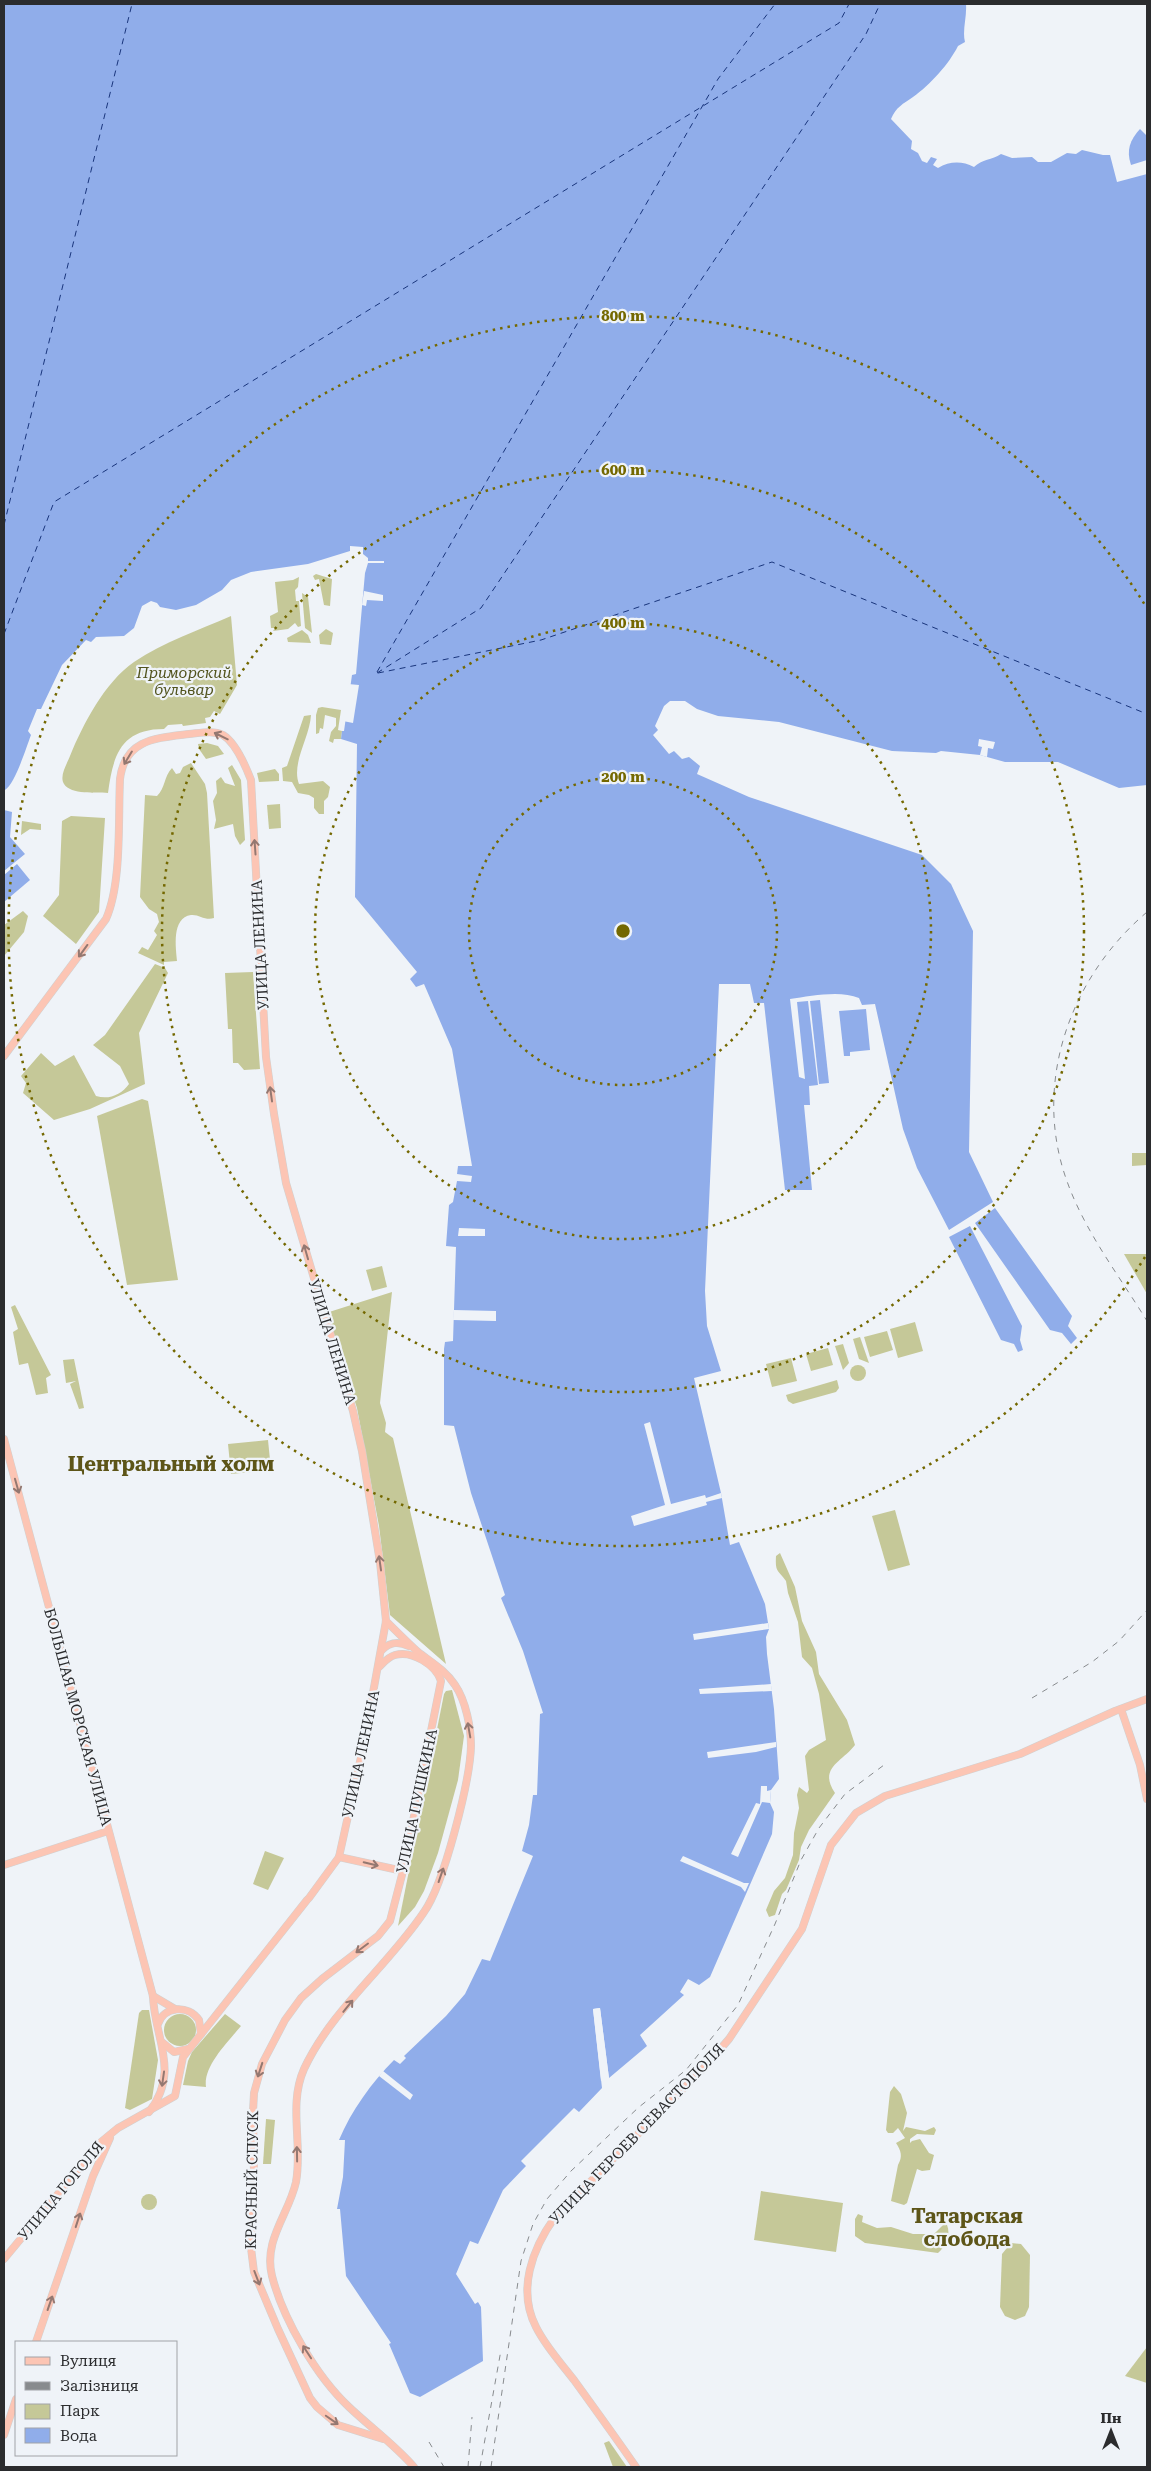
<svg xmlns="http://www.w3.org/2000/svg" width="1151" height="2471" font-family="'Roboto Serif',serif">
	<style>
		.green { fill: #c5c898 }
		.water { fill: #90adea }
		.pier { fill: #eff3f8 }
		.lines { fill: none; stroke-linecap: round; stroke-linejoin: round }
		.ferry { stroke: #19357c; stroke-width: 1; stroke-dasharray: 6 5; stroke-linecap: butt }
		.major-casing { stroke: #d0d1d1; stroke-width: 8 }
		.major { stroke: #fcc5b4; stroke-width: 7 }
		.rail { stroke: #888b8e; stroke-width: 1; stroke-dasharray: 6 6; stroke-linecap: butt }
		.oneway { stroke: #947871 }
		.ring { fill: none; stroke: #746800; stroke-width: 2.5; stroke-dasharray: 2.5 5 }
		.labels { text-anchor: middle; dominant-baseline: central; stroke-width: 4.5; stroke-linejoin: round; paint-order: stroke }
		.park-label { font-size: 15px; font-style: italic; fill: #51531d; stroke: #eff3f8 }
		.street-label { font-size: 15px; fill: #2b2c2e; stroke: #eff3f8 }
		.district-label { font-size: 20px; font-weight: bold; fill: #5d5518; stroke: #eff3f8 }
		.centre { fill: #746800; stroke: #eff3f8; stroke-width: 2.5 }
		.ring-label { font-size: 15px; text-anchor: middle; font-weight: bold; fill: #746800; stroke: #eff3f8; stroke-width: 4.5; stroke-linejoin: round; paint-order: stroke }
	</style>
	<rect width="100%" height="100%" fill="#eff3f8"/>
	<g class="green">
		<path d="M316,574L332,579L330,606L324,605L319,579L315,580L313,576Z"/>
		<path d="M299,577L298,587L295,590L296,601H299L301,626L298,627L295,623L288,629L273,631L275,628H271L270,616L278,612L275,582L293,580Z"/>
		<path d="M302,593L308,597L312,633L305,628Z"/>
		<path d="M231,616L237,685L220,714L214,711L210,717L205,718L206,723L183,726L182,724L168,725L164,729C121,729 113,755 108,793C96,792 71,795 64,784C59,776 67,764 70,756C83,724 105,682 134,662C164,642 199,630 231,616Z"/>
		<path d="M326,629L333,633L331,645L320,644L319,635Z"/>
		<path d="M302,630L308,635L311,643L288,642L287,638Z"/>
		<path d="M322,707L341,710L338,730L342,731L341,739H334L333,743L329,741L331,732L336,726V718L325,715L323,729L320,728L319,733L316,734V715L318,708Z"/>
		<path d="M311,715C310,737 291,763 299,784L323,781L330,787L328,797L324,801V814H319L314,808V798L309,795L298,793L292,782L283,781L282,768L287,766L304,716Z"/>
		<path d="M207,743L218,746L224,754L206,759L199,749L198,744Z"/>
		<path d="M191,763L205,784L207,793L214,918C205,921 199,914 191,915C171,918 176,948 177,961L164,962V965L138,953L142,947L148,950L157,935L154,931L159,922L157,914L149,909L140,897L145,795L157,796C165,789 164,776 172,768L176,774L180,773L183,767Z"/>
		<path d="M232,765L241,780L245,840L240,845L235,836L233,824L214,829L216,820L213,801L217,793L216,781L221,777L225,783L235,786L228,768Z"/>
		<path d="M275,769L279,774V781L259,782L257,773Z"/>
		<path d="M280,804L281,828L269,829L267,805Z"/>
		<path d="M71,816L105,818L99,912L76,944L43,916L59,895L62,821Z"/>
		<path d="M22,821L41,824V830L30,829L21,835Z"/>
		<path d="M23,911L28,916L24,932L4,956V925Z"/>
		<path d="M155,964L165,968L168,973L139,1033L145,1084L90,1109L54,1120L23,1093L26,1083L21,1076L41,1053L55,1066L74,1055L96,1096C109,1100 121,1095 129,1084L120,1066L93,1045L105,1035Z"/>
		<path d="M253,972L260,1069L244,1070L238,1063H233L232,1029H228L225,973Z"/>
		<path d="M142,1099L148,1101L178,1280L127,1285L97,1116Z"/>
		<path d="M1132,1153H1147V1165L1132,1166Z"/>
		<path d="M1124,1254H1147V1294Z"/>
		<path d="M382,1266L387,1287L372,1291L366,1270Z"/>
		<path d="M392,1292L380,1403L386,1423L385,1432L393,1438L446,1664L390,1615L379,1526L357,1408L326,1313Z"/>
		<path d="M15,1305L51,1375L46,1378L48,1393L36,1395L28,1363L19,1365L13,1332L18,1329L11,1307Z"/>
		<path d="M915,1322L923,1351L898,1358L890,1329Z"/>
		<path d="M887,1331L893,1350L870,1357L864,1337Z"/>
		<path d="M860,1337L869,1363L859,1359L853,1339Z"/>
		<path d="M843,1344L849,1363L843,1370L835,1346Z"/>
		<path d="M828,1348L833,1365L811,1371L806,1354Z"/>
		<path d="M791,1358L797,1381L772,1387L766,1364Z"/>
		<path d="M74,1359L84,1408L79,1409L70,1384L76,1381L66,1383L63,1360Z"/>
		<circle cx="858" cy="1373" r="8"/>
		<path d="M837,1380L839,1388L836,1392L793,1404L788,1401L786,1395Z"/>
		<path d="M268,1440L271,1470L231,1474L228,1444Z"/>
		<path d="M895,1510L910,1565L888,1571L872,1516Z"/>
		<path d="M780,1553L795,1587L802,1621L816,1652L819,1674L847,1720L855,1745C842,1762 818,1768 835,1793L809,1830L801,1847L799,1860L786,1890L782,1894L775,1915L769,1917L766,1910L774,1891L785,1878L793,1855L794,1833L799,1808L797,1795L799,1787L807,1793L809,1790L805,1756L809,1750L826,1740L819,1694L812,1668L802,1657L798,1622L788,1593L786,1581C778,1569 775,1573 776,1556Z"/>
		<path d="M452,1690L464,1736L458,1780L438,1853L424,1891L415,1907L398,1926L444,1694L446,1691Z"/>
		<path d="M265,1851L284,1858L268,1890L253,1884Z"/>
		<path d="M142,2010H149L158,2060L152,2099L130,2110L125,2108L139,2013Z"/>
		<path d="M225,2014L241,2026C228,2042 203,2066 206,2087L183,2085L188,2061L192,2052Z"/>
		<circle cx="180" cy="2030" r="16"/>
		<path d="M894,2086L901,2094L907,2113L903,2131L906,2127L925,2131L934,2127L936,2130L934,2135L917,2134L910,2139V2143L912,2141L920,2139L929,2153L934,2155L930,2170L922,2171L917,2169L907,2203L904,2205L891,2201L898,2165C903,2156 901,2151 896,2143L905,2138L898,2128L893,2133H888L886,2130L890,2092Z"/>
		<path d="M266,2119L275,2120L271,2164H263Z"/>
		<path d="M761,2191L843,2203L836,2252L754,2240Z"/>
		<circle cx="149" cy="2202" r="8"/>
		<path d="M858,2214L863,2216L862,2222L877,2228L891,2227L913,2234H934L944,2224L947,2225C951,2234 946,2246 938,2253L865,2243L855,2236V2219Z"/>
		<path d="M1011,2243L1021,2244L1030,2255L1029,2307L1025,2316L1015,2320L1005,2316L1000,2307L1002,2254Z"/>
		<path d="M1147,2347V2383L1125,2376Z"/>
		<path d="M609,2441L627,2467H613L604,2443Z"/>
	</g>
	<g class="water">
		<path d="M4,4H966C967,17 962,31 965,42L958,46C949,64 930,85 913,97C903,104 896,107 891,119L912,141L911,149L918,153L922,161L927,163L931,157L937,159L933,165L938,168C950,161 962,161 974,167C982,159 992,160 1001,154L1012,158L1032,157L1038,162H1051L1067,153L1076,154L1082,150L1103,155H1110L1117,182L1147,174V785L1119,788L1058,762H1005L980,755L941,751L936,753L892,751L779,722L718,716L697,709L685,701H670L664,706L655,726L658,730L653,735L669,754L674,751L682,759L689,757L700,766L697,774L749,797L922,855L951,884L973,931L969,1152L993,1202L949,1230L917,1168L903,1129L875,1004L862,1005L859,998C840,990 811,996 790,999L799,1077L805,1079L797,1002L808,1001L818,1085L809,1086L810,1105H804L812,1190H785L764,1003H754L750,984H719L705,1291L707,1326L721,1371L694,1378L721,1493L730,1545L739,1542L765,1604L769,1629L766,1637L767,1654L774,1709L779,1779L771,1790L770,1803L774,1812L772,1834L710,1977L699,1985L688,1979L680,1992L684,1995L640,2035L647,2046L609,2078L600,2008L593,2009L602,2088L579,2112L574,2108L521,2161L526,2166L503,2190L478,2244L470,2241L456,2274L475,2304L478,2302L481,2307L483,2361L420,2397L410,2393L389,2344L391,2343L346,2276L340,2209H337L343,2177L345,2140H339C351,2111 372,2082 394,2060L400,2064L406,2058L404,2056L446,2016L465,1994L482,1959L490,1961L533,1856L522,1851L529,1825L533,1795H537L540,1714L543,1713L523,1651L501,1598L505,1595L471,1493L454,1426L444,1425V1349L445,1342L453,1341L456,1247L446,1246L449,1205L453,1202L457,1181L471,1182L472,1176L457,1174L458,1166H472L452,1049L424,984L416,987L410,979L417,972L355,897L357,744L341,739L342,731H344L352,675L356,674L365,573L368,563H384V561H368V558L363,554V547L350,546V551L308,564L251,572L231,580L222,590L196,605L176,610L160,607L157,603L151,601L142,606L134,628L124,636L96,637L91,642L86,640L62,665L41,709H37L28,731L31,735C26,748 15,784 5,790L4,810L12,812L10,837L25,854L4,871Z"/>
		<path d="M1140,129L1147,136V160L1131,165C1126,150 1130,140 1140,129Z"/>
		<path d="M17,864L30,880L4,902V875Z"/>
		<path d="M820,1000L829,1083L819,1084L810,1001Z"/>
		<path d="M866,1009L870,1050L850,1052V1056H844L839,1011Z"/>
		<path d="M995,1208L1072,1316L1068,1326L1077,1338L1071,1344L1062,1333L1050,1330L975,1223Z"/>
		<path d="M970,1226L1022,1326L1020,1340L1023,1350L1018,1352L1014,1344L1001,1340L949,1237Z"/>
	</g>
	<g class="pier">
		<path d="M364,591L383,595V601L367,600L366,606L362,605Z"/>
		<path d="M348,684L359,685L353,723L343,721Z"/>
		<path d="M979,739L995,742L993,749L988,748L987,757L980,755L982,747L978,746Z"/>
		<path d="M459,1228L485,1229V1236H458Z"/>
		<path d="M454,1310L496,1311V1321L453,1320Z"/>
		<path d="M650,1422L671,1504L705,1495L706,1498L721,1493L722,1498L706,1502L707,1505L634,1526L631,1516L665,1505L644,1424Z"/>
		<path d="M768,1623L769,1629L694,1640L693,1634Z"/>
		<path d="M771,1684L772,1691L700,1694L699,1689Z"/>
		<path d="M776,1742V1747L756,1752L708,1758L707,1752Z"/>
		<path d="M761,1786H767V1791L771,1790L770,1803L762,1802L738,1857L731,1854L756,1803L760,1804Z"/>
		<path d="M683,1856L744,1883H749L745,1892L741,1887L680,1861Z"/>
		<path d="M600,2008L609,2078L607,2079L598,2010L595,2011L603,2080L601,2081L593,2009Z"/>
		<path d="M383,2071L413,2095L410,2100L379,2076Z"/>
	</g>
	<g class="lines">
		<g class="ferry">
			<path d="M4,525L132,4"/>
			<path d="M4,634L54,502L839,23L849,4"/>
			<path d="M377,672L718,79L775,4"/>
			<path d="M377,673L481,608L866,34L880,4"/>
			<path d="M378,673L541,640L772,562L1147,714"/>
		</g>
		<g class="major-casing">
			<g id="major">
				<path d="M4,1056L106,919C122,883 118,820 120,779C125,739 156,738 189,734C200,733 213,730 223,735C236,743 246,767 251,780L266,1057L274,1114L286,1183L353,1411L362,1451L380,1562L386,1621L363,1748L339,1857L309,1898"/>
				<path d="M4,1439L153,1996C154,2038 181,2071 149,2112"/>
				<path d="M386,1621C397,1632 407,1642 418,1652C431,1662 446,1671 455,1685C466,1701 471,1728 471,1746C470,1781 444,1884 424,1912C388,1966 332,2009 304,2069C288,2105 303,2144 296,2182C289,2214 263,2240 272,2276C283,2319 316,2376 349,2407C370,2427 394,2444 414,2467"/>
				<path d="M382,1650C390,1642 398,1641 409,1646"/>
				<path d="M379,1667C384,1662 388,1657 395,1655C412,1650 436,1665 441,1681L403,1871L390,1921L378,1936L322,1979L301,1998L285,2020L262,2064L254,2093L253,2112L254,2177L251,2248L254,2272L278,2329L310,2398L317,2407L338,2425L383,2439"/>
				<path d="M1121,1709L1140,1765L1147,1799"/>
				<path d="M339,1857L403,1871"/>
				<path d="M4,1865L108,1831"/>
				<path d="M153,1996L175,2009"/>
				<path d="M158,2024C164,2006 188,2004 199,2020L201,2034"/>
				<path d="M163,2043L174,2052L188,2049"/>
				<path d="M4,2259L101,2142L118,2128L175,2096L183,2057L307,1900"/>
				<path d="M36,2342L93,2176L110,2138"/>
				<path d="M4,2435L16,2399"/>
				<path d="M636,2467C616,2438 595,2409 574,2380C561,2363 546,2347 536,2327C517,2290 532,2249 555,2217L702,2070L729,2039L802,1929L831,1845L856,1813L885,1796L1020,1754L1115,1711L1147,1699"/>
			</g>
		</g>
		<use href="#major" class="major"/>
		<g class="rail">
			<path d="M1147,912C1069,978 1031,1086 1068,1184C1086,1233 1120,1277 1147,1321"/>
			<path d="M1032,1698L1092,1662L1119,1641L1147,1610"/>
			<path d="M429,2442L444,2467"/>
			<path d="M468,2467L472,2417"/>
			<path d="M480,2467L501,2350"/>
			<path d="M491,2467L521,2261L533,2224L547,2199L571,2171L639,2107L686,2070L738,2005L775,1924L801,1860L819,1828L845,1794L884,1765"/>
		</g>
	</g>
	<defs><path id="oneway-shaft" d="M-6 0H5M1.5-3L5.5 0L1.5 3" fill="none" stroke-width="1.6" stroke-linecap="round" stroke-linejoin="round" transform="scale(1.25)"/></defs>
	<g class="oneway">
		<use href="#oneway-shaft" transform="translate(221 736) rotate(-154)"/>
		<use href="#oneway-shaft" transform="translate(128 758) rotate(121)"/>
		<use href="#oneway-shaft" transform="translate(255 847) rotate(-94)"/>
		<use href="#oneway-shaft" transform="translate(83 951) rotate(126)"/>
		<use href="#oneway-shaft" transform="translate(271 1094) rotate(-98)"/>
		<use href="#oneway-shaft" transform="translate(306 1252) rotate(-106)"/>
		<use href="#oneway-shaft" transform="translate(17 1486) rotate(74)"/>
		<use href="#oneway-shaft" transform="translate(380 1563) rotate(-98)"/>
		<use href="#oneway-shaft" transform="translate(469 1730) rotate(-100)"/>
		<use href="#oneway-shaft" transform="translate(371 1864) rotate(13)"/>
		<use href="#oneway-shaft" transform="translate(441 1875) rotate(-71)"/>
		<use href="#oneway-shaft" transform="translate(362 1948) rotate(143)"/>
		<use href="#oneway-shaft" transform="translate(348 2006) rotate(-51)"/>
		<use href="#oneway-shaft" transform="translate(260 2070) rotate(108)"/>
		<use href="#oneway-shaft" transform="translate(163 2079) rotate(98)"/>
		<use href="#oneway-shaft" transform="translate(297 2154) rotate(-91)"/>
		<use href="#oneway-shaft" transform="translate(78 2220) rotate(-72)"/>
		<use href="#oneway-shaft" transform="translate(257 2278) rotate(69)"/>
		<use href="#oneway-shaft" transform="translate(50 2303) rotate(-71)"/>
		<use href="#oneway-shaft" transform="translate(307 2352) rotate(-123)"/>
		<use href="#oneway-shaft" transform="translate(332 2420) rotate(35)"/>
	</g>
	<g class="ring">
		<circle cx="623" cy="931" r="154"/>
		<circle cx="623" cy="931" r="308"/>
		<circle cx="623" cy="931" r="461"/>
		<path d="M1145 1257A615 615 0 1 1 1145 605"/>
	</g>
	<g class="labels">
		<g class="park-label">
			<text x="184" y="673">Приморский<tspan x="184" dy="17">бульвар</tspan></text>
		</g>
		<g class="street-label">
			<text transform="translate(260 945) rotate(-93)">УЛИЦА ЛЕНИНА</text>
			<text transform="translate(332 1342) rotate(73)">УЛИЦА ЛЕНИНА</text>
			<text transform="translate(78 1717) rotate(75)">БОЛЬШАЯ МОРСКАЯ УЛИЦА</text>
			<text transform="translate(361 1754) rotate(-78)">УЛИЦА ЛЕНИНА</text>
			<text transform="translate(417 1801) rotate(-78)">УЛИЦА ПУШКИНА</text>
			<text transform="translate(637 2134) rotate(-46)">УЛИЦА ГЕРОЕВ СЕВАСТОПОЛЯ</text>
			<text transform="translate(252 2180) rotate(-89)">КРАСНЫЙ СПУСК</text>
			<text transform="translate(61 2191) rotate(-50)">УЛИЦА ГОГОЛЯ</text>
		</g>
		<g class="district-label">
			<text x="171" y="1464">Центральный холм</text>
			<text x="967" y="2216">Татарская<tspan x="967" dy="23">слобода</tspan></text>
		</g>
	</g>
	<circle cx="623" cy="931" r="8" class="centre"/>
	<g class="ring-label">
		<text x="623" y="321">800 m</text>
		<text x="623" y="475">600 m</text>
		<text x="623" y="628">400 m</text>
		<text x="623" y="782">200 m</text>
	</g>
	<rect width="1151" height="2471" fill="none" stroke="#2b2c2e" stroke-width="10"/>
	<rect x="15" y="2341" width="162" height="115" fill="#eff3f8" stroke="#a1a3a7"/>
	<rect x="25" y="2357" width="25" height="8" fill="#fcc5b4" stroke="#a1a3a7"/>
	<text x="60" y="2366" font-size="15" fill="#2b2c2e">Вулиця</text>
	<rect x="25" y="2382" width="25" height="8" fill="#888b8e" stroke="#a1a3a7"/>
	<text x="60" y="2391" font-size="15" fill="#2b2c2e">Залізниця</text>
	<rect x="25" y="2404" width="25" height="15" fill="#c5c898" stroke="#a1a3a7"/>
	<text x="60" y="2416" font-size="15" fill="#2b2c2e">Парк</text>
	<rect x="25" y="2428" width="25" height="15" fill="#90adea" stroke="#a1a3a7"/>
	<text x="60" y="2441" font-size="15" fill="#2b2c2e">Вода</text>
	<g transform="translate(1111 2431)" stroke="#eff3f8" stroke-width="4" paint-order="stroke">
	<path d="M0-4L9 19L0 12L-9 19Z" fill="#2b2c2e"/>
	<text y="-8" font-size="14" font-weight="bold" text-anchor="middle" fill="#2b2c2e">Пн</text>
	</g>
</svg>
